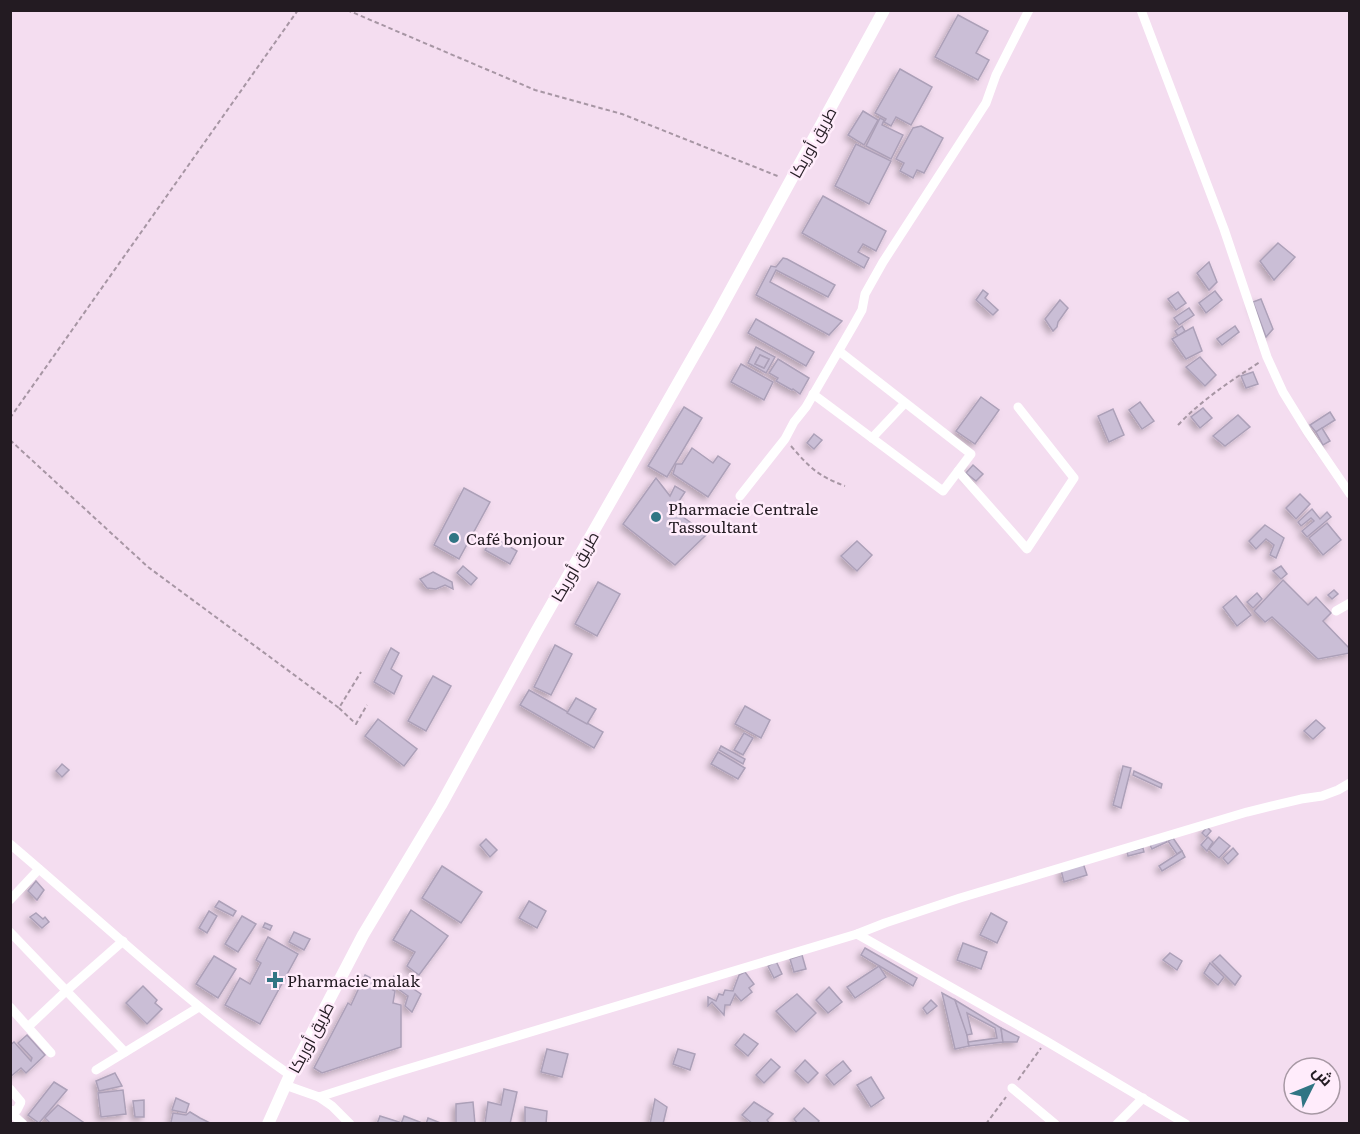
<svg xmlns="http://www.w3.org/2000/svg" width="1360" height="1134" font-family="Literata,Cairo,serif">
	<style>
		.building { fill: #cabed6; stroke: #aca0b8; stroke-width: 1.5; fill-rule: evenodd; filter: url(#shadow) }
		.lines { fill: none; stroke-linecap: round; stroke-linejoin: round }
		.path { stroke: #a796a4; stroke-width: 2; stroke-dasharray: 4.5 3; stroke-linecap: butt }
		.minor { stroke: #fff; stroke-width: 9 }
		.tertiary { stroke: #fff; stroke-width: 12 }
		.poi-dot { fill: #317584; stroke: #ffecfb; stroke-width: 2 }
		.labels { text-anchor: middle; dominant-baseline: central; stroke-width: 5; stroke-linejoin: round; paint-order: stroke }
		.street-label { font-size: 16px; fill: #231b22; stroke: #ffecfb }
		.poi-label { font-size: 16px; fill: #231b22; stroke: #ffecfb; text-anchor: start }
	</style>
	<defs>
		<filter id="shadow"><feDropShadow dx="-3.5" dy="3.5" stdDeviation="3" flood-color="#0004"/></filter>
	</defs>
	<rect width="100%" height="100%" fill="#f4ddf0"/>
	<g class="building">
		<path d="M958,15L988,31L976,53L989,60L978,80L935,57Z"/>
		<path d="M900,69L932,87L911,125L896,117L891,126L884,122L886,119L875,113Z"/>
		<path d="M863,111L878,120L864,145L848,135Z"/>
		<path d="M880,118L884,120L882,125L903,135L891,159L866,146Z"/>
		<path d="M921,126L943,138L924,173L917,170L913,178L900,171L904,163L896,159L913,128Z"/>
		<path d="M856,144L891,161L869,204L835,186Z"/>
		<path d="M823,196L886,231L876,251L863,244L858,252L869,258L864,268L802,233Z"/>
		<path d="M1278,243L1295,257L1274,280L1260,261Z"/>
		<path d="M783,258L787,259L835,285L828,297L776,270L770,282L842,321L829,335L756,295L771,266L776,267Z"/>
		<path d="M1209,262L1217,282L1209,290L1197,273Z"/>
		<path d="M983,290L988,294L985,298L998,310L993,315L976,300Z"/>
		<path d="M1215,291L1222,300L1206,313L1199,303Z"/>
		<path d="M1178,292L1186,303L1176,310L1168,299Z"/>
		<path d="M1261,299L1273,329L1266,337L1253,302Z"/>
		<path d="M1060,300L1068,308L1058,322L1057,327L1053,331L1045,319Z"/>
		<path d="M1189,308L1194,315L1179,325L1174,318Z"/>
		<path d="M756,319L814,352L806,366L748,333Z"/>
		<path d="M1182,326L1185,331L1178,336L1175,331Z"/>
		<path d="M1235,326L1239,332L1222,345L1217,339Z"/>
		<path d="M1193,327L1202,351L1186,359L1172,339Z"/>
		<path d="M756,347L775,357L766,373L748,363ZM760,355L769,359L764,368L755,364Z"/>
		<path d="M760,355L769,359L764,368L755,364Z"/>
		<path d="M1200,357L1216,375L1205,386L1186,367Z"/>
		<path d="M778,359L809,378L800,394L793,389L792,390L776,381L778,378L769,373Z"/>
		<path d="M741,364L773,382L764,400L731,382Z"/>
		<path d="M1253,372L1258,384L1246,388L1241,376Z"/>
		<path d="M981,397L999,410L975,444L956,431Z"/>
		<path d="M1140,402L1154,421L1142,429L1129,410Z"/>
		<path d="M684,407L702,418L667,477L648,466Z"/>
		<path d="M1203,408L1212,418L1200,428L1191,417Z"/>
		<path d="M1113,409L1124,435L1109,442L1098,416Z"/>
		<path d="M1330,412L1335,420L1316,432L1310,425Z"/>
		<path d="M1238,415L1250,427L1225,446L1213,436Z"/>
		<path d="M1322,428L1330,441L1323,445L1316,432Z"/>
		<path d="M814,434L822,440L814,449L807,443Z"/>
		<path d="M692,448L713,463L718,456L730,464L708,497L673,474L676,464H682Z"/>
		<path d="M973,465L983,474L976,481L966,473Z"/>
		<path d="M656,478L670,496L675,486L685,492L673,510L707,534L675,565L623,524Z"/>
		<path d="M464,488L490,502L459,559L434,545Z"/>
		<path d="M1300,494L1310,504L1296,519L1286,508Z"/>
		<path d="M1312,509L1320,519L1327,512L1331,517L1307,537L1302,531L1314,521L1311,518L1301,526L1298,522Z"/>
		<path d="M1327,523L1341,540L1323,555L1309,538Z"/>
		<path d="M1265,525L1284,538L1276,558L1270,555L1274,545L1266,539L1256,549L1249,541Z"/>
		<path d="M493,537L517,551L510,564L485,550Z"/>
		<path d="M857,541L872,555L857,571L841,556Z"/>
		<path d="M463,566L477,578L471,585L457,573Z"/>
		<path d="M1281,566L1287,574L1281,579L1273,571Z"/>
		<path d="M433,572L452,582L453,589L445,585L436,589L427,588L420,579Z"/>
		<path d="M1283,580L1308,605L1316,597L1331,613L1323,621L1350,649V653L1318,659L1272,617L1265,622L1254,611Z"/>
		<path d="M598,582L620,594L597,636L575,624Z"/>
		<path d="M1334,590L1338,594L1332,599L1328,595Z"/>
		<path d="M1257,593L1262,599L1253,608L1247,602Z"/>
		<path d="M1236,596L1251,615L1237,626L1223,607Z"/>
		<path d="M555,645L572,654L551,695L534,687Z"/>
		<path d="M391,648L399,653L391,669L402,676L394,694L374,682Z"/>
		<path d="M433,676L451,686L426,731L408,721Z"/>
		<path d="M529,690L603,732L594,748L520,705Z"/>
		<path d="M576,698L596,709L587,724L567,713Z"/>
		<path d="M745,706L770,720L761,738L735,724Z"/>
		<path d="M378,719L417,749L404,766L365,736Z"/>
		<path d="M1316,720L1325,728L1313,739L1304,731Z"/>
		<path d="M744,733L753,738L743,755L734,750Z"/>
		<path d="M721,746L745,759L743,764L719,750Z"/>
		<path d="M718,752L745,768L738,779L711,764Z"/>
		<path d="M62,764L69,770L62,777L56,771Z"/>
		<path d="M1123,766L1131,768L1121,808L1113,805Z"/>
		<path d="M1134,771L1162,784L1161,788L1133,775Z"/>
		<path d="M1207,827L1211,831L1206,837L1202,833Z"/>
		<path d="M1208,837L1213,842L1207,851L1201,845Z"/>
		<path d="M1219,837L1230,846L1219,858L1209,849Z"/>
		<path d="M1165,838L1167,842L1152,849L1150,845Z"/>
		<path d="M1173,838L1182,851L1177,854L1168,841Z"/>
		<path d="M486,839L497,850L490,857L480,845Z"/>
		<path d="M1143,848L1144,852L1128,856L1127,852Z"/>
		<path d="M1233,848L1238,854L1228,864L1223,858Z"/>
		<path d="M1182,851L1185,857L1162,871L1159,866Z"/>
		<path d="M1083,863L1087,875L1064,882L1061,870Z"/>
		<path d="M442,866L482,892L461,923L422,898Z"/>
		<path d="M36,881L44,890L37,900L28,891Z"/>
		<path d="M219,901L236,911L233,916L215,907Z"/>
		<path d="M529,901L546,911L537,928L519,918Z"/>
		<path d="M411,910L448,936L419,975L407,966L415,952L393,940Z"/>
		<path d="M209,911L217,916L207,933L199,928Z"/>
		<path d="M36,913L43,919L45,917L49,922L42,928L30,917Z"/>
		<path d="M991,913L1007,922L997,943L980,935Z"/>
		<path d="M242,916L256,924L238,952L225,944Z"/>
		<path d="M265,923L272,926L270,930L263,927Z"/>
		<path d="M294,932L310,939L304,950L289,942Z"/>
		<path d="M268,937L298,954L260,1024L225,1005L240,978L250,984L261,963L256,960Z"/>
		<path d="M963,943L987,952L981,969L957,960Z"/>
		<path d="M865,948L917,978L913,986L861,955Z"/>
		<path d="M1170,953L1182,961L1177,970L1163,960Z"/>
		<path d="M802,955L806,969L794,972L790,959Z"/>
		<path d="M1220,955L1241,976L1235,985L1212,962Z"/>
		<path d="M214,956L236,969L218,998L196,984Z"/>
		<path d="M776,961L782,974L774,978L768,966Z"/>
		<path d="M1210,963L1224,977L1218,985L1204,973Z"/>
		<path d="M879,966L886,977L855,998L847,987Z"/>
		<path d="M745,972L754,984L749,988L752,992L741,1001L735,994L730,1005H725L724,1015L712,1002L708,1006V997L716,1001L719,994L723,995L725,990L733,991L739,975Z"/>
		<path d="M365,975L395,991L393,1003L401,1005V1047L322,1073L314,1068L348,1003L351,1005Z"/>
		<path d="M394,976L421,994L412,1012L405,1006L408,996L390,983Z"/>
		<path d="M143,986L157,1000L155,1003L162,1009L147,1024L126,1003Z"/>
		<path d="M829,987L842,1002L828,1013L816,1000Z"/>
		<path d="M942,993L955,1000L966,1030L969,1046L955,1049Z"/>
		<path d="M797,994L816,1013L796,1032L776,1011Z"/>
		<path d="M931,1000L937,1006L927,1014L923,1008Z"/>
		<path d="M955,1000L1001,1028L1003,1042L969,1046L968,1042L997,1038L995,1028L967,1013L972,1034L967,1035Z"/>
		<path d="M1001,1028L1019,1037L1017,1042H1003Z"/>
		<path d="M744,1034L758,1044L748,1056L735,1045Z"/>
		<path d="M27,1035L45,1055L26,1073L21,1068L10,1077V1045L14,1042L31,1061L32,1058L18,1043Z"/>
		<path d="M547,1049L568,1054L562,1077L541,1072Z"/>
		<path d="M678,1049L695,1054L690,1070L673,1064Z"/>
		<path d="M771,1059L780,1067L764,1083L756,1075Z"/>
		<path d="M805,1060L818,1073L808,1083L795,1071Z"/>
		<path d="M843,1061L851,1071L834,1085L826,1075Z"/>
		<path d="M115,1073L122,1086L99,1091L96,1081Z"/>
		<path d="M871,1077L884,1098L871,1107L857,1085Z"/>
		<path d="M54,1082L67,1090L39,1123L28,1115Z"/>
		<path d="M504,1089L517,1092L510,1124H485L488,1102L501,1105Z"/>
		<path d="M123,1090L126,1114L101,1117L98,1093Z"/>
		<path d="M176,1098L189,1104L186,1113L172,1110Z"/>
		<path d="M655,1099L667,1107L663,1124H650Z"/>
		<path d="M144,1100V1117H135L133,1101Z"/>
		<path d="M473,1102L475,1124H456V1104Z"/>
		<path d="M754,1102L773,1114L767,1120L770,1124H753L742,1115Z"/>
		<path d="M58,1105L86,1124H51L45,1118Z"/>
		<path d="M525,1107L547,1111L546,1124H525Z"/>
		<path d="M804,1108L819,1121L817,1124H798L794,1119Z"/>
		<path d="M190,1112L200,1118L212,1124H173L171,1122L173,1113L186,1115Z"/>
		<path d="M380,1116L399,1122L398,1124H377Z"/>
		<path d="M404,1116L425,1124H401Z"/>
		<path d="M428,1118L443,1124H426Z"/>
	</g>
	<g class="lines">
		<g class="path">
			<path d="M347,10L535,90L622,114L780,177"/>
			<path d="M10,418L298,10"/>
			<path d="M1178,425C1203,399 1229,382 1260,362"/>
			<path d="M10,440L148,567L339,708L361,672"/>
			<path d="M791,446C810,468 818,476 845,486"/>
			<path d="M339,708L356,724L367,705"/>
			<path d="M1018,1080L1041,1048"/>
			<path d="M986,1124L1006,1097"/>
		</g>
		<g class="minor">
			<path d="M1141,10L1224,229L1267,357L1283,392L1307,431L1350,494"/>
			<path d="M813,394L943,491L971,454L839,351"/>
			<path d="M872,438L905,403"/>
			<path d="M958,471L1027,549L1074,478L1018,407"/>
			<path d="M740,496L785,439L794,422L806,407L853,326L862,310L865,294L883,262L986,103L996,75L1029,10"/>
			<path d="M1336,611L1350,603"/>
			<path d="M10,844C102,922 190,1006 290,1075"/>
			<path d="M10,900L39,869"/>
			<path d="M10,932L125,1052"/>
			<path d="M857,934L1046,1041L1186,1124"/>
			<path d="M10,1007L51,1053"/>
			<path d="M29,1026L66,991L123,941"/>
			<path d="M96,1070L199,1007"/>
			<path d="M285,1085L319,1097L394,1073L857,934L885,923L960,898L1247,812L1301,799L1322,796L1338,790L1350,783"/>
			<path d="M1012,1088L1055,1124"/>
			<path d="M10,1089L21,1102L17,1110L10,1111"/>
			<path d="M319,1097L332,1106L350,1124"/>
			<path d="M10,1112L23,1124"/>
			<path d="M1117,1124L1143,1098"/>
		</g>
		<path class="tertiary" d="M268,1124L290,1075L363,935L441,805L536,632L717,315L884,10"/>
	</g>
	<g class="poi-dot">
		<circle cx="656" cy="517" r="6"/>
		<circle cx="454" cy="538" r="6"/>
		<path d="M272 971h6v6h6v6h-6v6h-6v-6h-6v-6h6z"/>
	</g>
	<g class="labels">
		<g class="street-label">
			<text transform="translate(812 142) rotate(-61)">طريق أوريكا</text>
			<text transform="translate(574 566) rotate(-60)">طريق أوريكا</text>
			<text transform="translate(310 1037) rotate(-62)">طريق أوريكا</text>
		</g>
		<g class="poi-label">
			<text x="668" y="508">Pharmacie Centrale<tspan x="668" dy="18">Tassoultant</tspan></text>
			<text x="466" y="538">Café bonjour</text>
			<text x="287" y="980">Pharmacie malak</text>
		</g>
	</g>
	<rect width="1360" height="1134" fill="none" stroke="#231b22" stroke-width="24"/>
	<g transform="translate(1312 1086) rotate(47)"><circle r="28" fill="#ffecfb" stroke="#a798a4" stroke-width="1.5"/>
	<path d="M0-4.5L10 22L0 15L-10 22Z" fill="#317584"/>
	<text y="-9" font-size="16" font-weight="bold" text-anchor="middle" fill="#231b22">ش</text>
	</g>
</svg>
